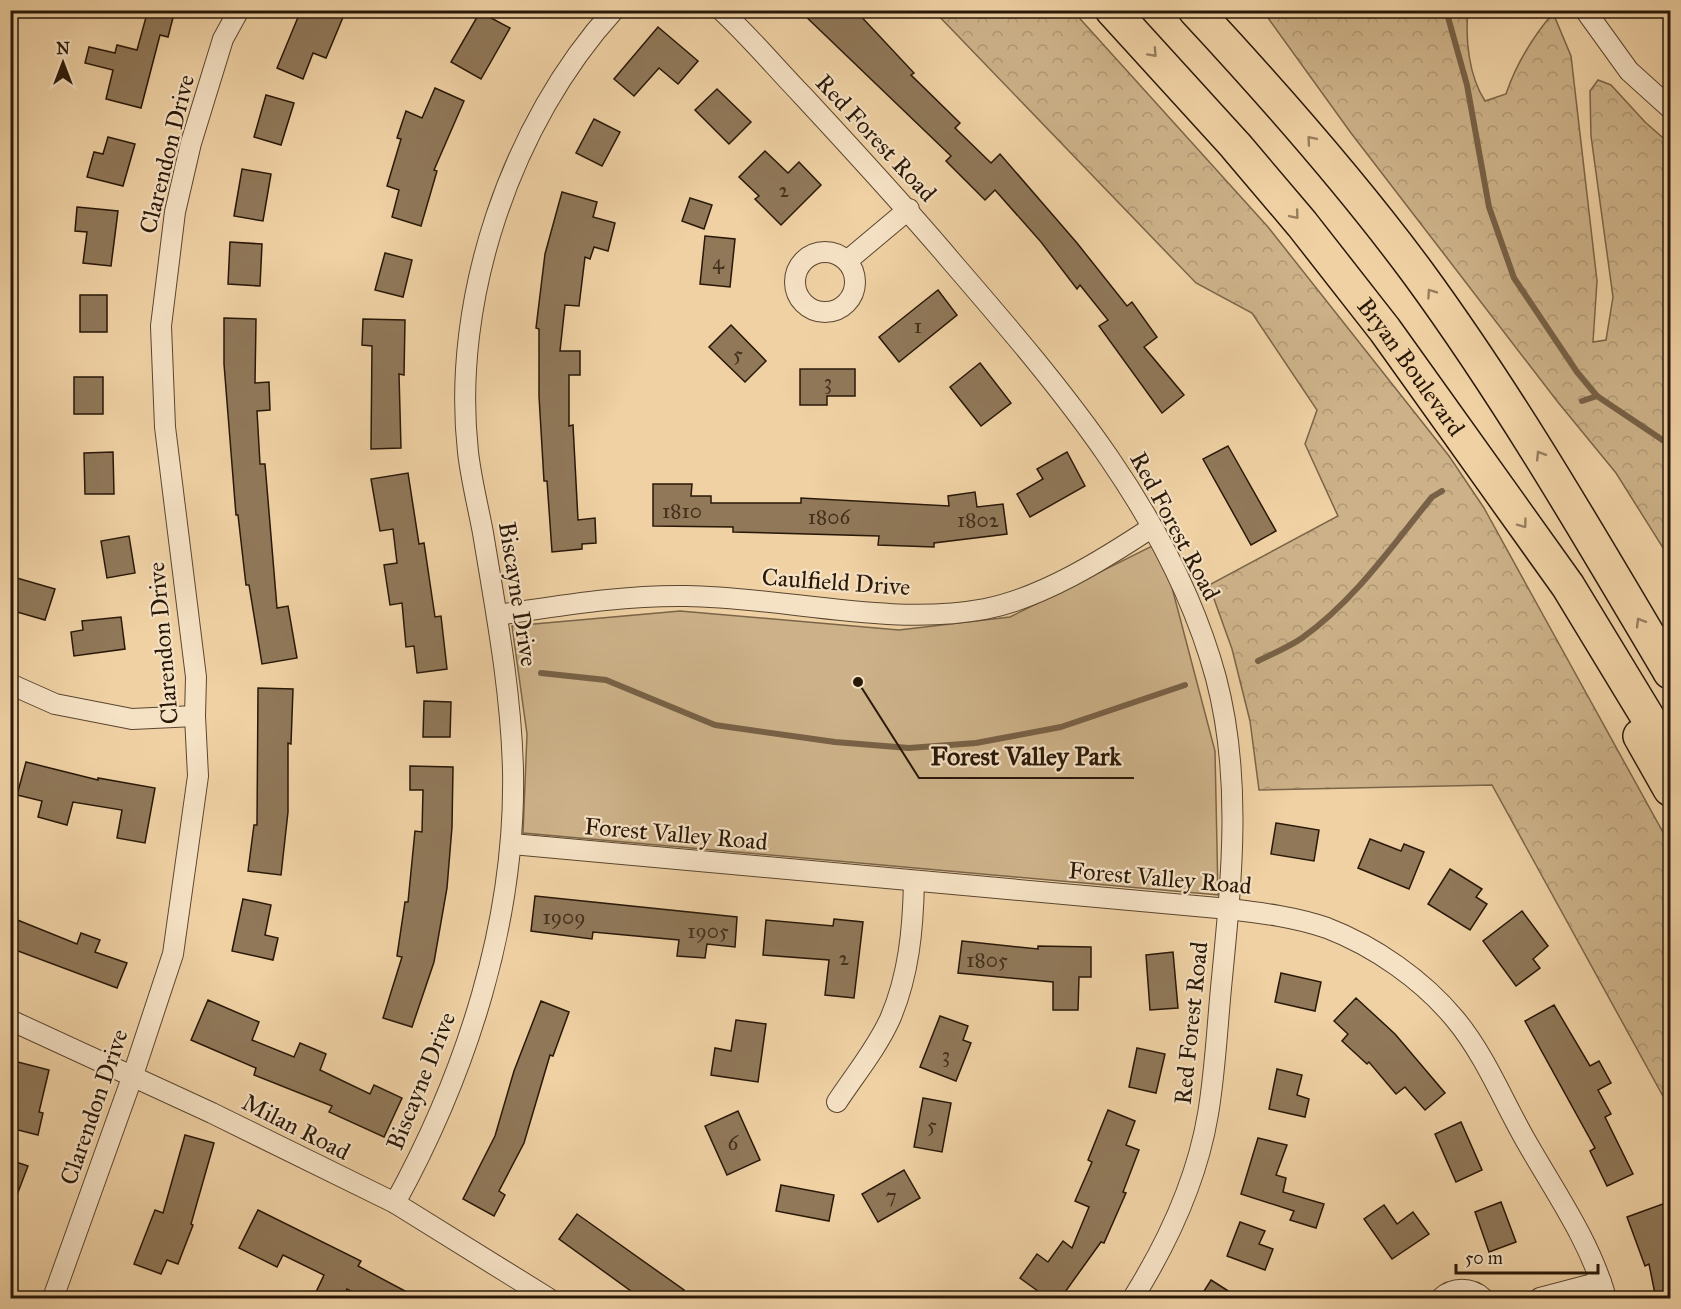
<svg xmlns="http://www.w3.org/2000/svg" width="1681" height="1309" font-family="'IM FELL Great Primer',serif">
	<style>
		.forest { fill: url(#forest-crowns); stroke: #7b6548; stroke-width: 1.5 }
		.green { fill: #cdb289; stroke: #7b6548; stroke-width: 1.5 }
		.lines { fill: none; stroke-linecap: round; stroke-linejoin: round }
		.stream { stroke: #786146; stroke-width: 6 }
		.building { fill: #907859; stroke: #291808; stroke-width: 1.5 }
		.minor-casing { stroke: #5a462f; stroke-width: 22 }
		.motorway-casing { stroke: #291808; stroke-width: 36 }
		.minor { stroke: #f5e1c4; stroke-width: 20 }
		.motorway { stroke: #efd1a4; stroke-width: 33 }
		.oneway { stroke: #967e5e }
		.labels { text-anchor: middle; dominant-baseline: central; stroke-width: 4.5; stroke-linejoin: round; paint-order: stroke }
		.number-label { font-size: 21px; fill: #43301c }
		.street-label { font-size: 24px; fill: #291808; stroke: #f5e1c4 }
		.leader { fill: none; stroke: #291808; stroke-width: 2 }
		.callout-dot { fill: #291808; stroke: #f5e1c4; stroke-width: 2 }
		.callout-label { font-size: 26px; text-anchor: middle; font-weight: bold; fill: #291808; stroke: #f5e1c4; stroke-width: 4.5; stroke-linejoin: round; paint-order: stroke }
	</style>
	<defs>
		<pattern id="forest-crowns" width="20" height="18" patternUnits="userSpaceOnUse" patternTransform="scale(1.5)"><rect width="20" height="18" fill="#cdb289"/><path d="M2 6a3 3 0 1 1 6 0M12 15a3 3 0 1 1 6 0" fill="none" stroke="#b09875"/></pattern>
	</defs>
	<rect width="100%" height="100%" fill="#efd1a4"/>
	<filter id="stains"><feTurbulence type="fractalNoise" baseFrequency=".00333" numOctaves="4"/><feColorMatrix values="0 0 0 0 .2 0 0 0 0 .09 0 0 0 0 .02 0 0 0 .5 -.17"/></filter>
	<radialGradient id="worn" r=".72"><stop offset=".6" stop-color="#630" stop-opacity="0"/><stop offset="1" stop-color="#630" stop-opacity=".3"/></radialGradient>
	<g class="forest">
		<path d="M934,11H1073L1268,227L1449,456L1484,508L1670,845V1109L1492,785L1259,790L1250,721L1232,649L1209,585L1338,516L1305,444L1317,410L1252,313L1196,283Z"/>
		<path d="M1263,11H1468C1465,40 1469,76 1485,101L1506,94C1516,64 1532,38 1553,13L1571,56L1597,281L1593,342L1606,340L1613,297L1591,136L1590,91L1598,80L1611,85L1645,122L1670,144V559L1616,473L1557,401L1351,133Z"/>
	</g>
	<path class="green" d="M1160,542L1215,751L1218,895L523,833L527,734L512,626L680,611L899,630L1010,617Z"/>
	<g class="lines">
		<g class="stream">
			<path d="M1446,10L1467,85L1489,207L1514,278L1577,372L1597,396L1670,445"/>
			<path d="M1582,401L1597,396"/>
			<path d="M1258,661C1272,654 1289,647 1302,638C1355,600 1392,546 1432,497L1442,491"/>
			<path d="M541,673L606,680L715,725L835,742L909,748L976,743L1061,727L1185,685"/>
		</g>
	</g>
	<g class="building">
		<path d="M148,10H175L168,37L160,35L141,108L106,99L113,70L85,63L89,47L115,53L117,45L137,50Z"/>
		<path d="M301,10H346L326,58L313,53L303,79L277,68Z"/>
		<path d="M799,10H855L914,73L911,75L960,123L955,128L991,163L1000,154L1077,243L1127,306L1132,302L1157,337L1144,347L1184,395L1162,413L1099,326L1108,320L1080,285L1077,289L1041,242L995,190L985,200L946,161L951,156Z"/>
		<path d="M480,12L510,28L481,79L451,62Z"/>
		<path d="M658,27L698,61L678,84L659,68L634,96L614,79Z"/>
		<path d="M435,88L464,101L434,170L437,171L421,226L392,217L399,190L387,186L401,139L397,138L406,111L422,118Z"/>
		<path d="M717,89L751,122L729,144L695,110Z"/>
		<path d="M266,95L294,103L281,145L254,137Z"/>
		<path d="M594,119L620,132L602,166L576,153Z"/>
		<path d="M108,137L135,144L123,186L87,177L94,152L103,154Z"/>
		<path d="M765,151L788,173L799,162L821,185L781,225L755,199L759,196L739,177Z"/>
		<path d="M242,169L271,174L263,221L234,216Z"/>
		<path d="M562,192L597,202L593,217L615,223L608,251L594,247L590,259L585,257L579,306L565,305L560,351H580V375H569V426L573,425L578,520L595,518L596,543L582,544V549L552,552L547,481H544L539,396V329L536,328L545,254Z"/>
		<path d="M690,198L712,205L704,229L682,221Z"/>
		<path d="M77,207L118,211L111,266L83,263L87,232L75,231Z"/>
		<path d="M705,236L735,239L730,287L700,284Z"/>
		<path d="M230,242L262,244L260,286L228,284Z"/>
		<path d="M385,253L412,260L403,297L375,290Z"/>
		<path d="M938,290L957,315L899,362L879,337Z"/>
		<rect x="80" y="295" width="27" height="37"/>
		<path d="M224,318L256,319L255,383L269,382L270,410L257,411L260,464H265L277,608L288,606L297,658L262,664L249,585H246L238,515H236L224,364Z"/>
		<path d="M363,319L405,320L404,375L399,374L401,448L371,449L372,346L362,345Z"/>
		<path d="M731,325L766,361L745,382L709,347Z"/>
		<path d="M980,363L1011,403L981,426L950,387Z"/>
		<path d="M800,369H855V396H827V405H800Z"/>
		<rect x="74" y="377" width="29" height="37"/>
		<path d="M1228,446L1276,531L1251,545L1203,459Z"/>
		<path d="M113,452L114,494H85L84,453Z"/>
		<path d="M1067,452L1085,486L1030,517L1017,494L1043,479L1037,469Z"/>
		<path d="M408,473L419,544L424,543L435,617L441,616L447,669L417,673L414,646L406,647L402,603L390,605L384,565L397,563L393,529L380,531L371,479Z"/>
		<path d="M653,484H692L691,496H711V503H801V498L949,506L948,496L975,492L977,507L1003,504L1007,534L934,543V547L878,545L879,536L733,532V527L653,526Z"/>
		<path d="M129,536L135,573L107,578L101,541Z"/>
		<path d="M10,576L55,589L45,620L10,610Z"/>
		<path d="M121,617L125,649L74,656L71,632L83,630L82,621Z"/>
		<path d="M258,688L293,689L291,744L288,743V812L281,875L248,871L254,825H257Z"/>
		<path d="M424,701L451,702L450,737H423Z"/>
		<path d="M26,762L98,780V778L155,788L145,843L117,838L122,810L73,802L67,825L38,817L42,801L17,795Z"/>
		<path d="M410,766L453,767L452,827L447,888L434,962L412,1027L383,1018L402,957L397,956L405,902H408L415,831L422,832L423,790H410Z"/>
		<path d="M1276,823L1319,830L1314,861L1271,854Z"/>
		<path d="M1370,839L1401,851L1404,844L1424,852L1409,889L1358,868Z"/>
		<path d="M1450,869L1482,889L1476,897L1487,904L1470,930L1428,904Z"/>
		<path d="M535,896L737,917L735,947L707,944L705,958L677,956L679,940L593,932L592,939L531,931Z"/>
		<path d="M243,899L271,905L265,935L278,938L273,960L232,951Z"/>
		<path d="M1522,911L1548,946L1533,959L1540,968L1516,986L1483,941Z"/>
		<path d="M10,917L77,944L81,933L100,940L95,952L127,963L117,988L10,948Z"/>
		<path d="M834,919L863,922L854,998L825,995L829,960L763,955L766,920L833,926Z"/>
		<path d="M962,941L1038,949V946L1091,947V977H1079L1078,1010H1053V982L958,973Z"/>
		<path d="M1173,952L1178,1008L1150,1010L1146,955Z"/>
		<path d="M1281,973L1321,982L1315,1011L1275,1002Z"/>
		<path d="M1356,998L1395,1034L1445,1093L1425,1110L1405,1087L1396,1094L1369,1062L1367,1064L1342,1041L1348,1034L1334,1021Z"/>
		<path d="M208,1000L259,1022L252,1040L294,1057L300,1043L326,1054L320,1070L370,1094L374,1085L402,1098L384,1137L329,1112L332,1106L254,1075L256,1068L191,1040Z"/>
		<path d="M541,1001L569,1012L553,1056L550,1055L524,1143L499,1191L505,1195L494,1216L463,1199L495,1136L514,1071Z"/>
		<path d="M1554,1005L1590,1066L1599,1061L1611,1083L1598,1090L1611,1114L1605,1117L1633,1174L1607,1186L1590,1151L1595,1148L1525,1021Z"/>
		<path d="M940,1016L968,1026L963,1040L971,1043L956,1081L920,1067Z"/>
		<path d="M736,1020L766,1024L758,1082L711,1075L715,1048L731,1051Z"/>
		<path d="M1137,1048L1165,1054L1156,1093L1129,1087Z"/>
		<path d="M10,1060L49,1070L39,1112L43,1113L38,1135L10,1128Z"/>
		<path d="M1277,1069L1302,1075L1297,1095L1309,1099L1305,1117L1269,1109Z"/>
		<path d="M923,1098L951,1103L942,1152L914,1147Z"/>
		<path d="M1108,1110L1135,1121L1126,1145L1139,1150L1123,1192L1126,1193L1104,1243L1101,1242L1060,1299H1049L1020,1278L1037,1254L1048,1262L1063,1241L1072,1248L1089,1207L1075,1201L1092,1162L1088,1160Z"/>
		<path d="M738,1111L760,1160L727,1175L705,1126Z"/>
		<path d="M1461,1122L1482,1170L1456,1182L1435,1134Z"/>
		<path d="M185,1135L214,1143L191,1224L193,1225L178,1264L167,1260L161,1274L134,1264L155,1210L163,1213Z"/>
		<path d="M1258,1138L1287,1145L1276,1175L1286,1178L1283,1192L1324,1204L1316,1228L1290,1220L1294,1211L1241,1194Z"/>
		<path d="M10,1160L28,1166L12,1208L10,1207Z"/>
		<path d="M904,1170L920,1198L878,1222L862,1194Z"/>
		<path d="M781,1185L834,1195L829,1221L776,1211Z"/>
		<path d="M1671,1201V1299H1656L1649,1264L1645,1266L1627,1217Z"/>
		<path d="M1501,1202L1516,1242L1489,1252L1475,1212Z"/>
		<path d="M1384,1205L1397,1224L1413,1212L1429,1234L1392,1259L1364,1219Z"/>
		<path d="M258,1210L361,1261L358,1266L420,1299H366L347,1289L342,1299H329L316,1292L324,1275L283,1255L277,1267L239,1248Z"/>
		<path d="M577,1214L684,1290L677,1299H642L559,1239Z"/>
		<path d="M1240,1222L1265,1231L1259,1244L1273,1249L1265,1270L1227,1256Z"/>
		<path d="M1211,1280L1241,1299H1199Z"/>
	</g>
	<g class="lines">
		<g class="minor-casing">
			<g id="minor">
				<path d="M721,10C750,37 776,68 803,96C854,151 904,205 952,262C1059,386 1172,516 1216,678C1243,780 1231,885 1221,988C1217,1030 1215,1073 1208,1114C1197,1180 1168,1242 1133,1298"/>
				<path d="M1585,10L1629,71L1670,108"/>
				<circle cx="825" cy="282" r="30"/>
				<path d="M847,261L909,209"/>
				<path d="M497,615C560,606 622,595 686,596C784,597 888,627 985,609C1042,598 1104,559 1151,528"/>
				<path d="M10,684L55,704L132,719L195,716"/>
				<path d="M512,844L1229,909C1262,913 1295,917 1327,928C1374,946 1423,980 1455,1019C1485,1055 1503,1101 1526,1141C1555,1192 1590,1241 1606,1298"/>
				<path d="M10,1020L212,1113L395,1203L548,1298"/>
				<path d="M837,1102C854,1076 877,1048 890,1019C909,975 913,929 914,882"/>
				<path d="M395,1203C467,1072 516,921 513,770C511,690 496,612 483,533C478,506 471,479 468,452C451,300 511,123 614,10"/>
				<path d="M53,1298L133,1075L173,954L198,776L195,716L196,677L165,427L161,326L175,212L191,143L223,39L239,10"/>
				<path d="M1441,1298C1453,1287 1471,1287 1483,1298"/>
				<path d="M1540,1298L1601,1282"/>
			</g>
		</g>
		<g class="motorway-casing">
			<g id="motorway">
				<path id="s1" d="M1112,10L1235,145L1302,224L1385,330L1568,586L1670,754"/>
				<path d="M1195,10C1273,94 1350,181 1418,273C1511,400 1590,537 1670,672"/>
				<path d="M1640,736L1670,789"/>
			</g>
		</g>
		<use href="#minor" class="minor"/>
		<use href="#motorway" class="motorway"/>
	</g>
	<defs><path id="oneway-chevron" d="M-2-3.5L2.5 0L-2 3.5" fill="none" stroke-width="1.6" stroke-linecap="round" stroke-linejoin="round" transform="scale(1.5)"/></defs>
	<g class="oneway">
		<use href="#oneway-chevron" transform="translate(1153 53) rotate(47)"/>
		<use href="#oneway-chevron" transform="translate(1311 140) rotate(-130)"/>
		<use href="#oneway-chevron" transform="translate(1295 215) rotate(50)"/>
		<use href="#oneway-chevron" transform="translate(1431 293) rotate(-125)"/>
		<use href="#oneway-chevron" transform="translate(1540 455) rotate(-122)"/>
		<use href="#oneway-chevron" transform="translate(1523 524) rotate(54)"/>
		<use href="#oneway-chevron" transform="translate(1640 622) rotate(-121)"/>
	</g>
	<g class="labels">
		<g class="number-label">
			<text x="784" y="190">2</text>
			<text x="718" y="262">4</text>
			<text x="918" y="326">1</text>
			<text x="738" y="354">5</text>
			<text x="828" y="382">3</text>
			<text x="682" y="511">1810</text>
			<text x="829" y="517">1806</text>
			<text x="978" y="520">1802</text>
			<text x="564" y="917">1909</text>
			<text x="708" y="931">1905</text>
			<text x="844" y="958">2</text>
			<text x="987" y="960">1805</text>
			<text x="946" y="1055">3</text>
			<text x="932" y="1125">5</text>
			<text x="733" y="1143">6</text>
			<text x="891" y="1196">7</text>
		</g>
		<g class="street-label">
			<text transform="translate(876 138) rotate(47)">Red Forest Road</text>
			<text transform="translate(167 154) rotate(-76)">Clarendon Drive</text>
			<text stroke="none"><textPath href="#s1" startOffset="466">Bryan Boulevard</textPath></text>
			<text transform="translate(1175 526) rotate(62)">Red Forest Road</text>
			<text transform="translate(836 582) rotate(4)">Caulfield Drive</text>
			<text transform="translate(518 594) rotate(81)">Biscayne Drive</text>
			<text transform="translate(163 643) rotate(-95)">Clarendon Drive</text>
			<text transform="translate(676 834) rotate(5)">Forest Valley Road</text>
			<text transform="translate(1160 878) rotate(5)">Forest Valley Road</text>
			<text transform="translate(1191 1023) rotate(-84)">Red Forest Road</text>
			<text transform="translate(421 1081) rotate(-68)">Biscayne Drive</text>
			<text transform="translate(94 1107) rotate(-71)">Clarendon Drive</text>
			<text transform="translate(296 1127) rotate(27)">Milan Road</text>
		</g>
	</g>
	<path class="leader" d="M858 682L919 778H1134"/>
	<circle class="callout-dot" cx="858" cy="682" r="6"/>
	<g class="callout-label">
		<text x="1026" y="765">Forest Valley Park</text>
	</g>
	<rect width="1681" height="1309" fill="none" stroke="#efd1a4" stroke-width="36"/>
	<rect x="12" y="12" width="1657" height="1285" fill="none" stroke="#291808" stroke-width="3"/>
	<rect x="18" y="18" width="1645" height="1273" fill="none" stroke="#291808" stroke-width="1.5"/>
	<g transform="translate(63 63)" stroke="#f5e1c4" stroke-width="4.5" paint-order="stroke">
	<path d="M0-4.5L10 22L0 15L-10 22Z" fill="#291808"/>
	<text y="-9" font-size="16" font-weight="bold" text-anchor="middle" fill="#291808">N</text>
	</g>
	<path d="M1456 1264v9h142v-9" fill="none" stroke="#291808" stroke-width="3"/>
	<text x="1465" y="1264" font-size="18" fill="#291808" stroke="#f5e1c4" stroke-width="4.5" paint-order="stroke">50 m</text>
	<rect width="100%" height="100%" filter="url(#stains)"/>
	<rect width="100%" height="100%" fill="url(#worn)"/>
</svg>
